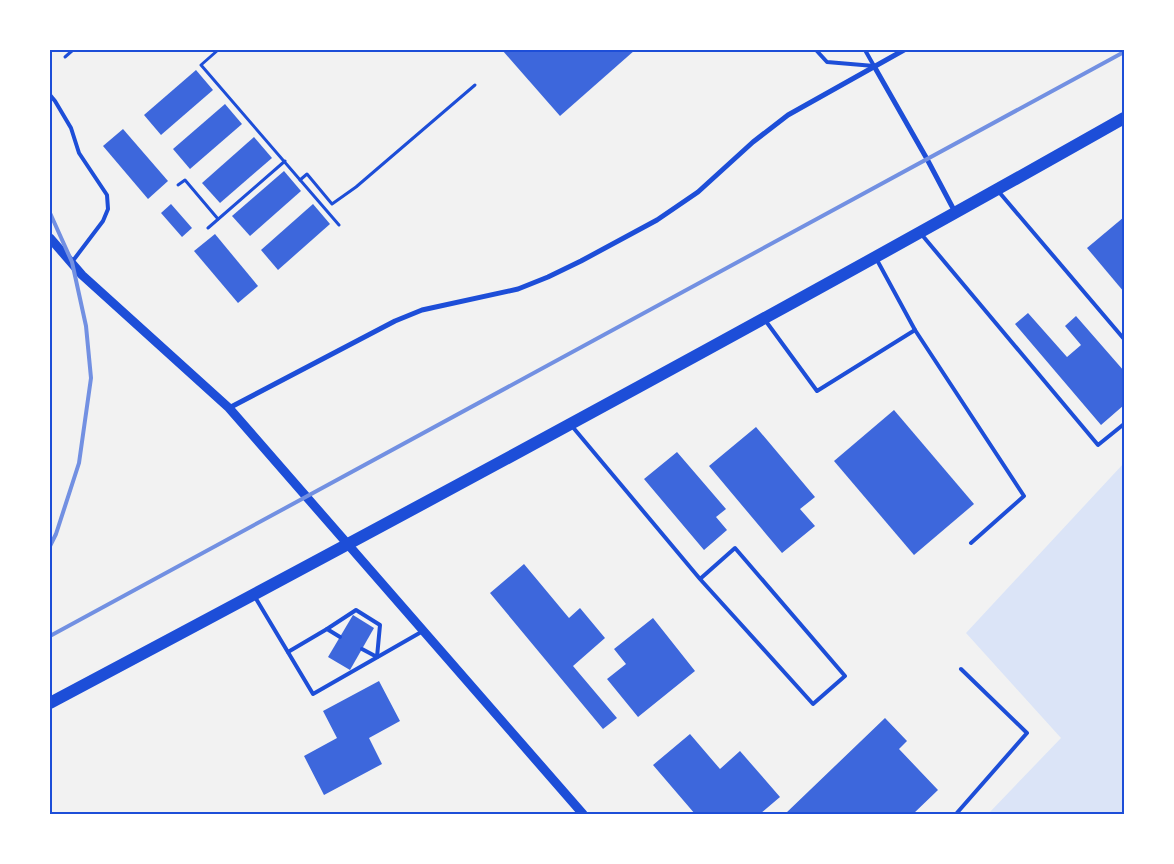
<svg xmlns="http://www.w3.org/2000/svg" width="1174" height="864" font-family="Barlow,sans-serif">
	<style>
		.green { fill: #dbe4f7 }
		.building { fill: #3d67dc }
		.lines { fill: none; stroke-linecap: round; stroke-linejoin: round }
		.path { stroke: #1d4ed8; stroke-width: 3 }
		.service { stroke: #1d4ed8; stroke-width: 4 }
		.minor { stroke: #1d4ed8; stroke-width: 5 }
		.tertiary { stroke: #1d4ed8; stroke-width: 9 }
		.primary { stroke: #1d4ed8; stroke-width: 12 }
		.rail { stroke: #7290e2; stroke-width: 4 }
		.neatline { fill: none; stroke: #1d4ed8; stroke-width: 2 }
	</style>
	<rect width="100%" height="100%" fill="#f2f2f2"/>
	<path class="green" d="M1124,463V814H988L1061,738L966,633Z"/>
	<g class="building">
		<path d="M502,50H635L560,116Z"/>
		<path d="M196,70L213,90L161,135L144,115Z"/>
		<path d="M225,104L242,124L190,169L173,149Z"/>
		<path d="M123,129L168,181L148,199L103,146Z"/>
		<path d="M254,137L272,158L220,203L202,183Z"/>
		<path d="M284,171L301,191L250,236L232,216Z"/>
		<path d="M171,204L192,228L182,237L161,213Z"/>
		<path d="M313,204L330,224L278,270L261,250Z"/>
		<path d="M1124,217V292L1087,248Z"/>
		<path d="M215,234L258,286L238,303L194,251Z"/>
		<path d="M1028,313L1067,357L1081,345L1065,326L1076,316L1124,371V405L1101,425L1015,324Z"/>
		<path d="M894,410L974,504L914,555L834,461Z"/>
		<path d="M756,427L815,497L800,509L815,526L782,553L709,466Z"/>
		<path d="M677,452L726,509L716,517L727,530L704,550L644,479Z"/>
		<path d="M524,564L569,618L580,608L605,638L573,666L617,718L603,729L490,593Z"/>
		<path d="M353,615L374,628L350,670L328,657Z"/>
		<path d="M653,618L695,671L638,717L607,679L626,664L614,649Z"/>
		<path d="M379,681L400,721L369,738L382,764L324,795L304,756L337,738L323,711Z"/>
		<path d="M885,718L907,741L899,749L938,790L913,814H785Z"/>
		<path d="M690,734L720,769L740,751L780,797L760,814H695L653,765Z"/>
	</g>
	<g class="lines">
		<g class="path">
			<path d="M218,50L201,65L339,225"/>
			<path d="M65,57L73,50"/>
			<path d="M300,180L307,174L332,204L356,187L475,85"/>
			<path d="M178,185L185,180L218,219"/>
			<path d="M208,228L285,161"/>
		</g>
		<g class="service">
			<path d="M816,50L827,62L874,66"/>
			<path d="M865,50L874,66"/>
			<path d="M50,95L55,101L71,128L79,153L107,195L108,209L103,221L72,262"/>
			<path d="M999,192L1124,339"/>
			<path d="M922,235L1098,445L1124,424"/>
			<path d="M877,260L915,330"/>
			<path d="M765,320L817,391L915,330L1024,496L971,543"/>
			<path d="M571,425L700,579L813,704L845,676L735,548L700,579"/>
			<path d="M255,597L313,694L423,631"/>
			<path d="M327,629L356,610L380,625L377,657L362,649"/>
			<path d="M288,652L327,629L340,637"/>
			<path d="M956,814L1027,733L961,669"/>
		</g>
		<g class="minor">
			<path d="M874,66L927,159L955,212"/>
			<path d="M229,408L395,321L422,310L518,289L548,277L581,261L657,220L698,192L753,142L788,115L904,50"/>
		</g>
		<path class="tertiary" d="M50,238L82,275L229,408L583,814"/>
		<path class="primary" d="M50,703C410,512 769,319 1124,118"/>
		<g class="rail">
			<path d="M50,213L72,262L86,326L91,378L79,463L56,534L50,546"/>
			<path d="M50,636L1124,52"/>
		</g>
	</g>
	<rect width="1174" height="864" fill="none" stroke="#ffffff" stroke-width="102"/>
	<rect x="51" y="51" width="1072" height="762" class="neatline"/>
</svg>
